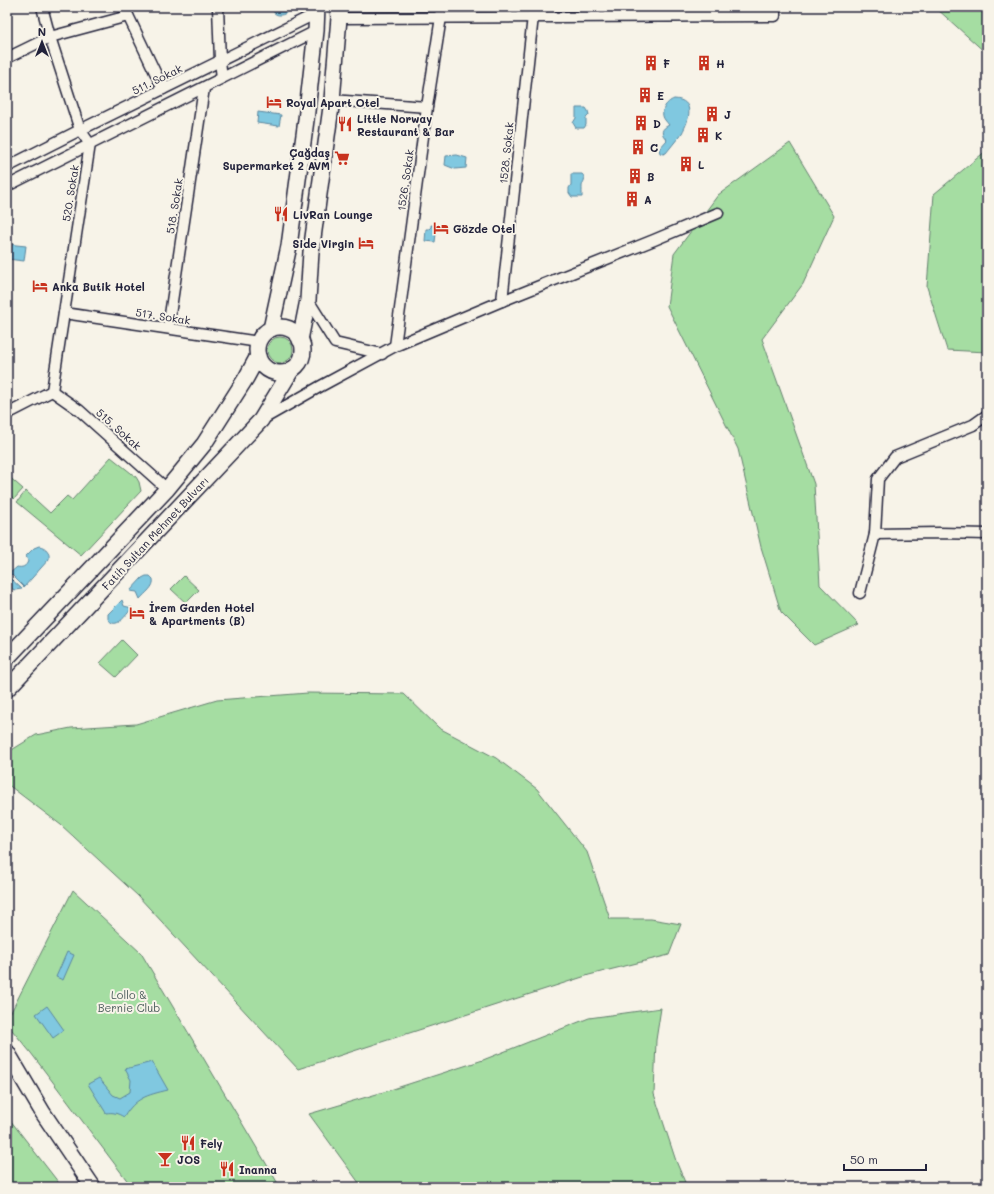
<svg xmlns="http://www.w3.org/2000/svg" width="994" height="1194" font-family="Mali,sans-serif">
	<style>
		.green { fill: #a5dda2; stroke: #64806e }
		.water { fill: #80c8e0; stroke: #5a869e }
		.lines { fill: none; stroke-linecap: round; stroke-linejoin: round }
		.street-casing { stroke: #22223b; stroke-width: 13 }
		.secondary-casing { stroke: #22223b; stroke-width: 18 }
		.street { stroke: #f7f3e8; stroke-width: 10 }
		.secondary { stroke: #f7f3e8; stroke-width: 15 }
		.labels { text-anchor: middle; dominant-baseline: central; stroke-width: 4; stroke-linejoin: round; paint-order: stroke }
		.poi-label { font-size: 11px; font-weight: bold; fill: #22223b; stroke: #f7f3e8; text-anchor: start }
		.street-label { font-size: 11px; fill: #22223b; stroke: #f7f3e8 }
		.park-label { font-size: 11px; fill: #495a5a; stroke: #f7f3e8 }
	</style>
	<rect width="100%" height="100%" fill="#f7f3e8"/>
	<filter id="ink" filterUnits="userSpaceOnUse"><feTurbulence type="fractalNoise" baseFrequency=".025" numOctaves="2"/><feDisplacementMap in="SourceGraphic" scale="8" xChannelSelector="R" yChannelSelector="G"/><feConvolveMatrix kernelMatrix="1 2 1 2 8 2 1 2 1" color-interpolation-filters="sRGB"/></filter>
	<g filter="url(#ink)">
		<g class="green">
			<path d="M881,7H987V54L936,8Z"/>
			<path d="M790,143L834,216L803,284L762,339L814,484L820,585L859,625L814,645L781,612L761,547L738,449L667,306L674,254L718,195Z"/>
			<path d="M987,150V352L947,350L927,287L934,194Z"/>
			<circle cx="280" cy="350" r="13"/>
			<path d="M111,457L136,477L139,482L141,491L81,555L17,502L26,491L50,513L67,496L72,500Z"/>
			<path d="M7,475L23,489L14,499L7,492Z"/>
			<path d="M184,576L199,590L186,603L171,589Z"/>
			<path d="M122,640L137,655L116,677L100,663Z"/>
			<path d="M308,693L404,694L439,728L496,758L537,789L587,852L610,919H651L681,924L669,955L589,975L298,1069L138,896L61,825L7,784V756L10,751L36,735L71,728L136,724L217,700Z"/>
			<path d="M73,890L141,953L280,1187H132L31,1053L7,1024V1020Z"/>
			<path d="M661,1008L656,1040L654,1094L676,1161L687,1187H362L309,1114L387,1091L483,1060L589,1018Z"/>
			<path d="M7,1116L62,1187H7Z"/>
		</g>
		<g class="water">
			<path d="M277,7H288L286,13C282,16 275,16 273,11L274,8Z"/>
			<path d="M674,99C696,100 689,120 682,133C677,140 671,146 666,153L663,154L660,153L659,149L667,140C660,133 661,129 669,125C668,123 666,122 665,120C659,112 666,102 674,99Z"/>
			<path d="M576,108H586L588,111L589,115L586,118V125L584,128H576L573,123L576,118Z"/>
			<path d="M258,112L281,115L279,126L257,123Z"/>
			<path d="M457,155L467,158L466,168L455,169L445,165L446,156Z"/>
			<path d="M571,174H582C587,179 583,181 582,186C582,189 582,194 582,197H572L569,193V188L571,185Z"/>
			<path d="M431,225L437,226L435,242L425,241L426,229H429L431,227Z"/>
			<path d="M7,244L26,246L24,261L7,259Z"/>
			<path d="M39,546C46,547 50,552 49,559L24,587L10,573L17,567C22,568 26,567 28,561L26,556L34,548Z"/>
			<path d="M8,576L22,589L15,590C8,588 5,582 8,576Z"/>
			<path d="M146,576H150L153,579C155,587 145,593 140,599L137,592L130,591L142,578Z"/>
			<path d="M122,600L124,606L132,608C126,615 116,631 108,619V614Z"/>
			<path d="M67,952L74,955L63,980L56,977Z"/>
			<path d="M47,1006L64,1030L53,1038L36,1014Z"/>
			<path d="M152,1062L168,1090C147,1095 135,1098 124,1117C117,1113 113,1112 106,1113L88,1084L99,1078L113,1095L120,1098L130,1092L131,1080L125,1069Z"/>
		</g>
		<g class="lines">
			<g class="street-casing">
				<g id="street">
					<path d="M42,7L50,37L80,130L90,144L52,391"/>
					<path d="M124,7L163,89"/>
					<path d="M218,7L220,61L222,78"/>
					<path d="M339,18L775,16V7"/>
					<path d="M7,58L50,37L128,16"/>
					<path d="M332,100L427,107"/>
					<path d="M7,167L80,130L317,13"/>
					<path d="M7,186L316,31"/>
					<path d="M308,300L335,343L382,354"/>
					<path d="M502,301L534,7"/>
					<path d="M64,313L259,342"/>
					<path d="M168,328L204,88"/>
					<path d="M395,346L427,107L441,17L440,7"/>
					<path d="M52,391L79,410L167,489"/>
					<path d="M7,414L52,391"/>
					<path d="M263,419L321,386L395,346L502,301L654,240L718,213"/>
					<path d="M875,534L939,533L987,534"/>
					<path d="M860,593L875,534L878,479L895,457L973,425L987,415"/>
				</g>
			</g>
			<g class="secondary-casing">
				<g id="secondary">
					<circle cx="280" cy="350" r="23"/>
					<path d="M271,329L289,246L306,120L316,31L317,7"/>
					<path d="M300,340L308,300L311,252L332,100L339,18L338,7"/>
					<path d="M7,658L167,489L204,444L246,378L258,356"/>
					<path d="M7,689L261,420L292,369"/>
					<path d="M7,1052L43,1113L93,1187"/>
				</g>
			</g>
			<use href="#street" class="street"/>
			<use href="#secondary" class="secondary"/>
		</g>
	</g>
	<defs>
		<g id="building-bare" transform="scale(1.2)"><path d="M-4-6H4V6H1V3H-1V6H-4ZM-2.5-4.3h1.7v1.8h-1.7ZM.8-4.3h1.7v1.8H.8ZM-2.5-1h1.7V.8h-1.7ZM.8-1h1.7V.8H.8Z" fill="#c8321e" stroke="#f7f3e8" stroke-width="2.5" paint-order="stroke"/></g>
		<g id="hotel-bare" transform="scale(1.2)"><path d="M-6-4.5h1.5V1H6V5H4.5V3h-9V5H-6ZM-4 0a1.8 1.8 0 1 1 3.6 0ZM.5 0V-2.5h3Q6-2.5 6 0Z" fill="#c8321e" stroke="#f7f3e8" stroke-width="2.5" paint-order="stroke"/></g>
		<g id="restaurant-bare" transform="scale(1.2)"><path d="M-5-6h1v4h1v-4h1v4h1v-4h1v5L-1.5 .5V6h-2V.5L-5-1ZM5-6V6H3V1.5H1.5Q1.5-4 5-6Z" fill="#c8321e" stroke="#f7f3e8" stroke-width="2.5" paint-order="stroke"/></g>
		<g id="supermarket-bare" transform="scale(1.2)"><path d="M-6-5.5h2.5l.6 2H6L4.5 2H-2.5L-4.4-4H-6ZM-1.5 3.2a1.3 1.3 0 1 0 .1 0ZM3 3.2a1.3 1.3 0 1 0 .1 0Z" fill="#c8321e" stroke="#f7f3e8" stroke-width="2.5" paint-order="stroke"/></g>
		<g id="bar-bare" transform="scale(1.2)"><path d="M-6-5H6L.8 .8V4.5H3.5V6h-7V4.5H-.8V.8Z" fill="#c8321e" stroke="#f7f3e8" stroke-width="2.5" paint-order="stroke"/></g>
	</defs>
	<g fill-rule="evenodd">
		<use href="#building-bare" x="651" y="63"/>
		<use href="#building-bare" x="704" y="63"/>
		<use href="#building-bare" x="645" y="95"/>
		<use href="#hotel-bare" x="274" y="102"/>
		<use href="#building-bare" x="712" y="114"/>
		<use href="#building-bare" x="641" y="123"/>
		<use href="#restaurant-bare" x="345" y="124"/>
		<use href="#building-bare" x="703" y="135"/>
		<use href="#building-bare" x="638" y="147"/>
		<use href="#supermarket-bare" x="342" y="158"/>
		<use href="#building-bare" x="686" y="164"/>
		<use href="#building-bare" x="635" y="176"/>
		<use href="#building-bare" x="632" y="199"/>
		<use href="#restaurant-bare" x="281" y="214"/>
		<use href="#hotel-bare" x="441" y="228"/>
		<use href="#hotel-bare" x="366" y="243"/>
		<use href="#hotel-bare" x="40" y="286"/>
		<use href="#hotel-bare" x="137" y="613"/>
		<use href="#restaurant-bare" x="188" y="1143"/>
		<use href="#bar-bare" x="165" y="1159"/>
		<use href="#restaurant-bare" x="227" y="1169"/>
	</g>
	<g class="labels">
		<g class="poi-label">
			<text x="663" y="63">F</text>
			<text x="716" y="63">H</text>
			<text x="657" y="95">E</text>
			<text x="286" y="102">Royal Apart Otel</text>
			<text x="724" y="114">J</text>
			<text x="357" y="118">Little Norway<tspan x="357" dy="13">Restaurant &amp; Bar</tspan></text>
			<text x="653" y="123">D</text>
			<text x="715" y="135">K</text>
			<text x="650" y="147">C</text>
			<text x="330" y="152" text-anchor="end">Çağdaş<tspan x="330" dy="13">Supermarket 2 AVM</tspan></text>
			<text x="698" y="164">L</text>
			<text x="647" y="176">B</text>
			<text x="644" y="199">A</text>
			<text x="293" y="214">LivRan Lounge</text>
			<text x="453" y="228">Gözde Otel</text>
			<text x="354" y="243" text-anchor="end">Side Virgin</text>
			<text x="52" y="286">Anka Butik Hotel</text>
			<text x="149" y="607">İrem Garden Hotel<tspan x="149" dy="13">&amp; Apartments (B)</tspan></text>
			<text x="200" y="1143">Fely</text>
			<text x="177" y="1159">JOS</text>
			<text x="239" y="1169">Inanna</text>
		</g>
		<g class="street-label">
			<text transform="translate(157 79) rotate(-26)">511. Sokak</text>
			<text transform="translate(506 153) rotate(-84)">1528. Sokak</text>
			<text transform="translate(405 180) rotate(-82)">1526. Sokak</text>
			<text transform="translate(70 193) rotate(-81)">520. Sokak</text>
			<text transform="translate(174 206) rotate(-81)">518. Sokak</text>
			<text transform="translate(163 316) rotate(9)">517. Sokak</text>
			<text transform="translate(119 429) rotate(42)">515. Sokak</text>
			<text transform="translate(155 533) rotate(-47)">Fatih Sultan Mehmet Bulvarı</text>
		</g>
		<g class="park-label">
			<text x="129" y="994">Lollo &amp;<tspan x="129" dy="13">Bernie Club</tspan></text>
		</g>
	</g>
	<rect width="994" height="1194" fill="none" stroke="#f7f3e8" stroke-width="24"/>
	<rect x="12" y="12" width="970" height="1170" fill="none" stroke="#22223b" stroke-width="1.5" filter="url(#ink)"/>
	<g transform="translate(42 42)" stroke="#f7f3e8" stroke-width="3" paint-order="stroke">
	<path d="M0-3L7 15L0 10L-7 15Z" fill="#22223b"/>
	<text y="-6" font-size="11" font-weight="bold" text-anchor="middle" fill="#22223b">N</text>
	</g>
	<path d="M844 1164v6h82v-6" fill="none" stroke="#22223b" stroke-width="2"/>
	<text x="850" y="1164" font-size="12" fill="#22223b" stroke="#f7f3e8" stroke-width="3" paint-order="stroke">50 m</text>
</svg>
